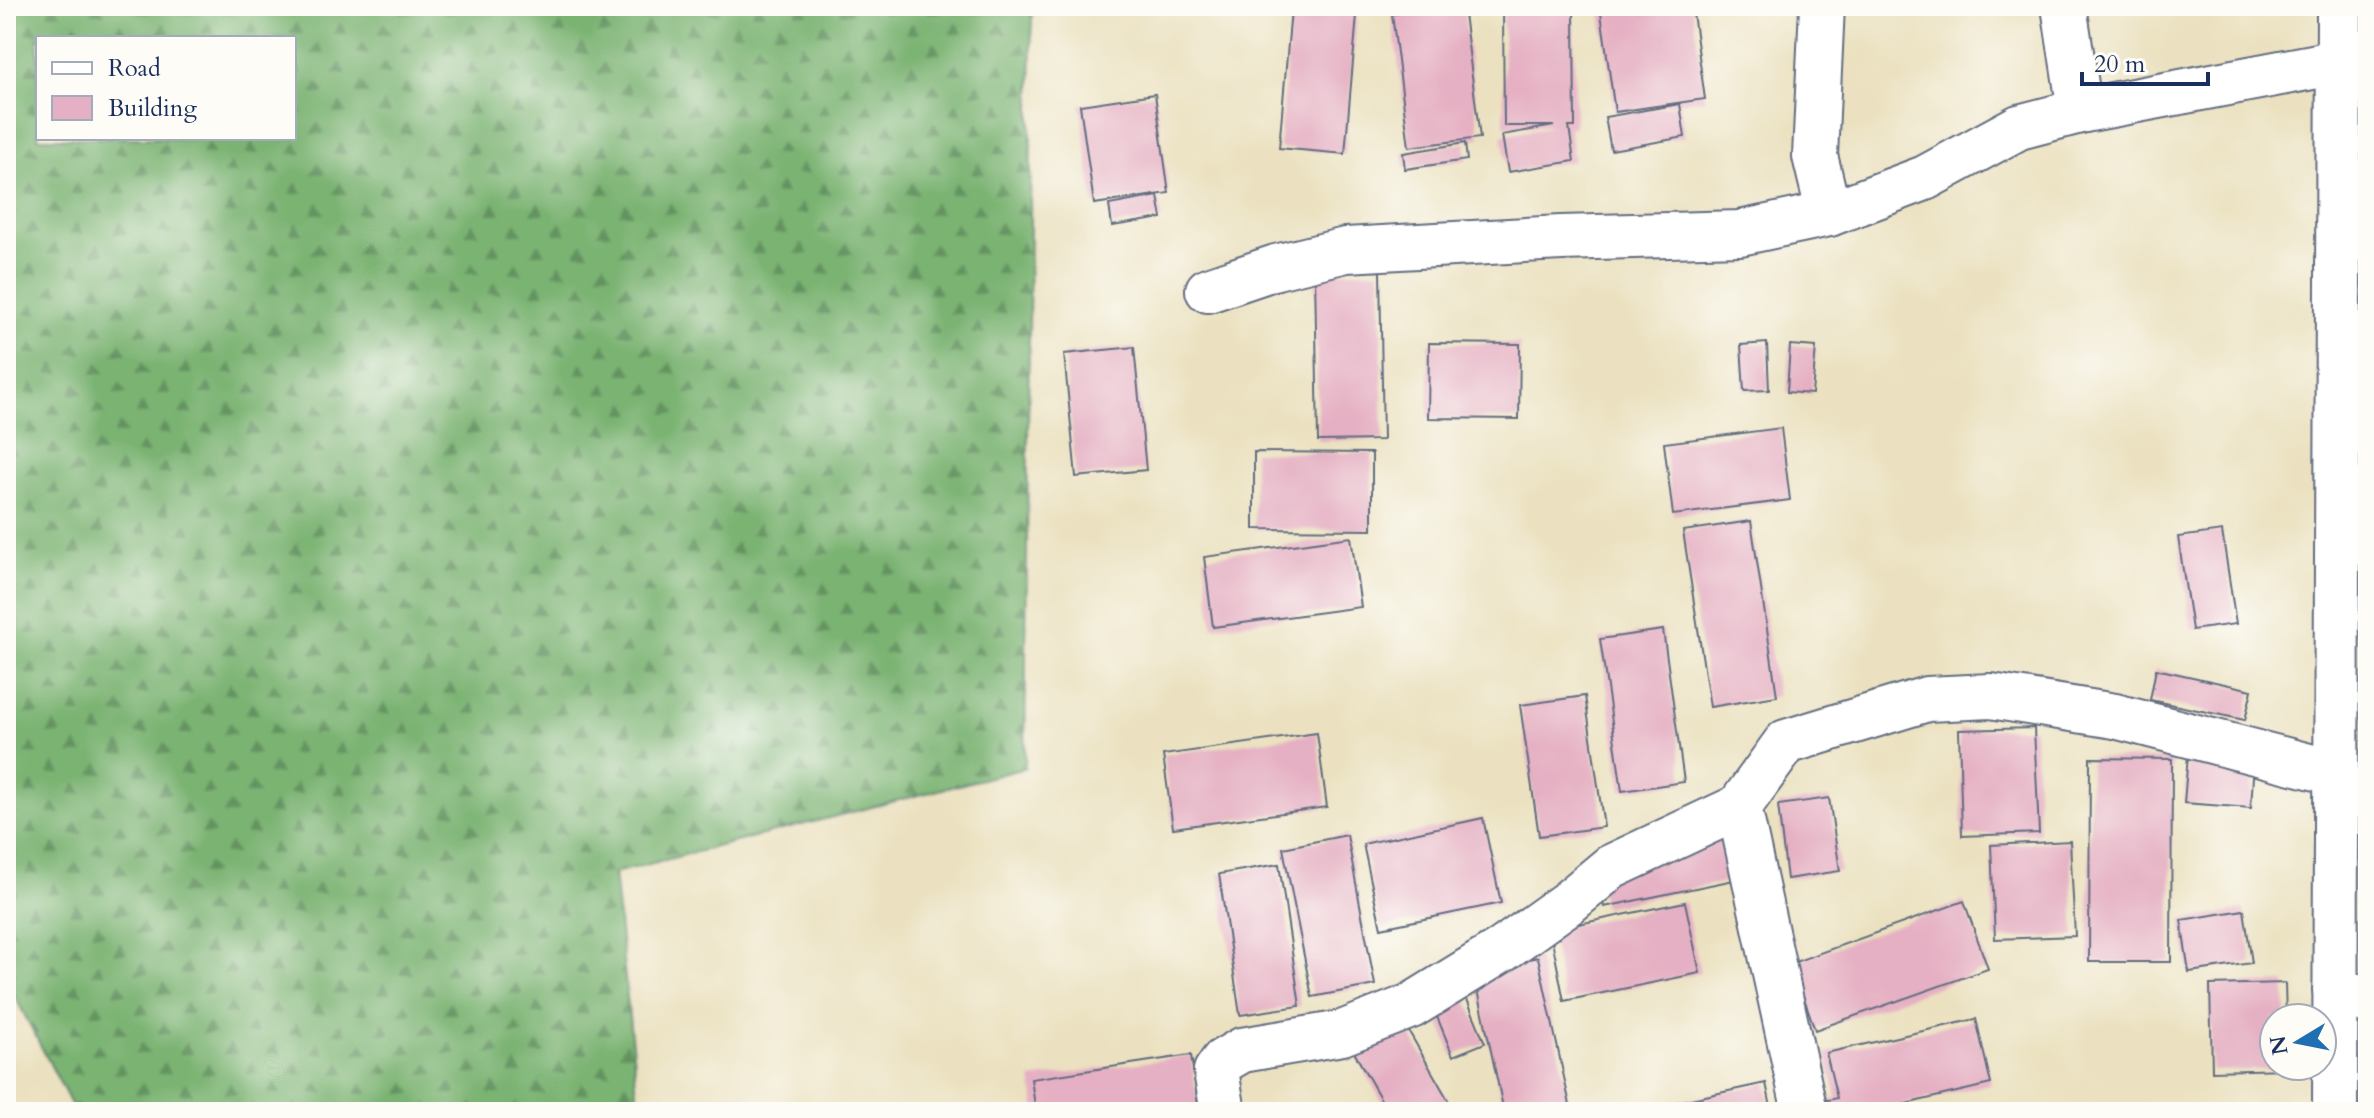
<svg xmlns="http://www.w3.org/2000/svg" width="2374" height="1118" font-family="Cardo,serif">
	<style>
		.forest { fill: url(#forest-firs); stroke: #4a7168; stroke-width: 2; fill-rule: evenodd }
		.building { fill: #e5b0c3 }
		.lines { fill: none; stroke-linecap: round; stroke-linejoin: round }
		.minor-casing { stroke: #646d80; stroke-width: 48 }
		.tertiary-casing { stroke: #646d80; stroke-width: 48 }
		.minor { stroke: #fff; stroke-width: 44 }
		.tertiary { stroke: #fff; stroke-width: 44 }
	</style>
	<defs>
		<pattern id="forest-firs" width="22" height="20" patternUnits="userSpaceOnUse" patternTransform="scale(2)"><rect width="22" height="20" fill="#7ab372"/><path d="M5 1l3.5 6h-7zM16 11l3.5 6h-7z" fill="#639261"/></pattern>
	</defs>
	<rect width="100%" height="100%" fill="#fdfcf7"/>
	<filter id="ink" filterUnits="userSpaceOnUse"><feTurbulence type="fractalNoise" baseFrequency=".0125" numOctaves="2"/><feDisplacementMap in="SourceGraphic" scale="16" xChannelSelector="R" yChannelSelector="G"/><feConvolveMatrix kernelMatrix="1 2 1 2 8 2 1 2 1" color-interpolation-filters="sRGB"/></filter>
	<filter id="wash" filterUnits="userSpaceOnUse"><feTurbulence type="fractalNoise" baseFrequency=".006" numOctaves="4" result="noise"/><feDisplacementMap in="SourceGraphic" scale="32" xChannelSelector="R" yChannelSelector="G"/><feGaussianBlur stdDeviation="1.8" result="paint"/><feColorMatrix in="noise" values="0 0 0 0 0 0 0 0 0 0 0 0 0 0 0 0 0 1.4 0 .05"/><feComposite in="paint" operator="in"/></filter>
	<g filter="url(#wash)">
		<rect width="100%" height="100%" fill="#ebe1c0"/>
		<path class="forest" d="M6,6H1032L1025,768L614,873L639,1112H75L6,979ZM38,38H294V138H38Z"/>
		<g id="blocks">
			<g class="building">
				<path d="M1463,6L1480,138L1409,147L1392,14Z"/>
				<path d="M1600,6H1692L1705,99L1615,112Z"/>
				<path d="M1291,9L1357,15L1345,154L1279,148Z"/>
				<path d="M1574,10L1575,127H1569L1574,161L1508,172L1502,135L1554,126H1504L1503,11Z"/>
				<path d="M1155,94L1169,193L1094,204L1080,105Z"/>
				<path d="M1680,104L1685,137L1611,150L1605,117Z"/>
				<path d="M1465,143L1467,160L1405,169L1403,153Z"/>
				<path d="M1158,196L1162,218L1112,226L1109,205Z"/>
				<path d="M1380,271L1383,440L1318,441L1315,272Z"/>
				<path d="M1429,343L1520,344L1519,419L1428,418Z"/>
				<path d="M1767,343L1769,390L1744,391L1741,345Z"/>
				<path d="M1790,345L1816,347L1812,394L1787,392Z"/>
				<path d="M1134,347L1146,470L1076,477L1064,354Z"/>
				<path d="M1781,428L1790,500L1673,515L1664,443Z"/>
				<path d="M1254,452L1372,453V530L1254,529Z"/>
				<path d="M1751,521L1777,696L1710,707L1683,531Z"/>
				<path d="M2222,531L2236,624L2192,630L2178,537Z"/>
				<path d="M1351,537L1361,607L1213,627L1204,557Z"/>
				<path d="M1663,630L1684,782L1622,791L1600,639Z"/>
				<path d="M2156,669L2252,690L2245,720L2150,700Z"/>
				<path d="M1585,696L1604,827L1539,836L1520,705Z"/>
				<path d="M2034,728L2039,833L1962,836L1959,730Z"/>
				<path d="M1317,733L1327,807L1173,828L1163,755Z"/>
				<path d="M2188,755L2254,760L2251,808L2184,803Z"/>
				<path d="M2090,758L2172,759L2171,962H2089Z"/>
				<path d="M1829,798L1840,871L1787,879L1778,805Z"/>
				<path d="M1483,818L1501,903L1381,928L1363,844Z"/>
				<path d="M1727,824L1739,879L1604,907L1592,853Z"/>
				<path d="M1347,835L1375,985L1312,997L1283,848Z"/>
				<path d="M2070,841L2075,936L1995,939L1991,845Z"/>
				<path d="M1279,864L1300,1006L1240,1015L1219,874Z"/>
				<path d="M1964,901L1988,969L1815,1030L1792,963Z"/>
				<path d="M1685,902L1700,973L1564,1001L1550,930Z"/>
				<path d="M2244,910L2252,963L2189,972L2181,920Z"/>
				<path d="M1538,957L1570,1105L1537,1112H1504L1474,971Z"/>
				<path d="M1459,980L1485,1043L1453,1056L1427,992Z"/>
				<path d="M2285,983L2286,1018H2274V1066H2287V1069L2212,1071L2210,985Z"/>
				<path d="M1400,1016L1455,1112H1388L1350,1045Z"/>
				<path d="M1976,1019L1991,1084L1871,1112H1822L1820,1102L1837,1098L1826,1053Z"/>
				<path d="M1191,1055L1199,1112H1036L1031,1079Z"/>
				<path d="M1766,1083L1772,1112H1635V1111Z"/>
			</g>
		</g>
	</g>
	<g filter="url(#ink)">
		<use href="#blocks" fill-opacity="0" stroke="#646d80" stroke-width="2"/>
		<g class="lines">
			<g class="minor-casing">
				<g id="minor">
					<path d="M1822,6L1815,156L1829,214"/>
					<path d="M2064,6L2080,111"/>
					<path d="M1208,290L1276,267L1346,250L1561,238L1740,233L1829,214L1925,178L2019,127L2080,111L2339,62"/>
					<path d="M2336,786L2368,797"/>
					<path d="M1739,807L1805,1112"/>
					<path d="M2335,989L2368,1001"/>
					<path d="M1223,1112L1216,1071L1223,1061L1242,1050L1342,1033L1411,1006L1502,950L1569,902L1611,867L1739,807L1786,742L1927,699L1991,696L2115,716L2336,773"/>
				</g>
			</g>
			<g class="tertiary-casing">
				<path id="tertiary" d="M2335,1112L2339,6"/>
			</g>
			<use href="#minor" class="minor"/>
			<use href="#tertiary" class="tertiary"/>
		</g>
	</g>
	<rect width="2374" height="1118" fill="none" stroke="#fdfcf7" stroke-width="32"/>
	<rect x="36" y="36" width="260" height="104" fill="#fdfcf7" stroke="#a3aaba" stroke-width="2"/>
	<rect x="52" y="62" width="40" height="12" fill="#ffffff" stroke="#a3aaba" stroke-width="2"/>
	<text x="108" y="76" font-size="24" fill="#1b2f5e">Road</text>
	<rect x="52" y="96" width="40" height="24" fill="#e5b0c3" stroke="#a3aaba" stroke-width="2"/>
	<text x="108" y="116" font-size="24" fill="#1b2f5e">Building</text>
	<g transform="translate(2298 1042) rotate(260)"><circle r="38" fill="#fdfcf7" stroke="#a3aaba" stroke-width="2"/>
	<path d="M0-6L14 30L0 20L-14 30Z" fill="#1f6fb2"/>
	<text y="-12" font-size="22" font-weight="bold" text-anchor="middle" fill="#1b2f5e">N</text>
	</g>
	<path d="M2082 72v12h126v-12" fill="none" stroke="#1b2f5e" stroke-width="4"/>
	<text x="2094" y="72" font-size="24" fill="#1b2f5e" stroke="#fdfcf7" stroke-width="6" paint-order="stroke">20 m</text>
</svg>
